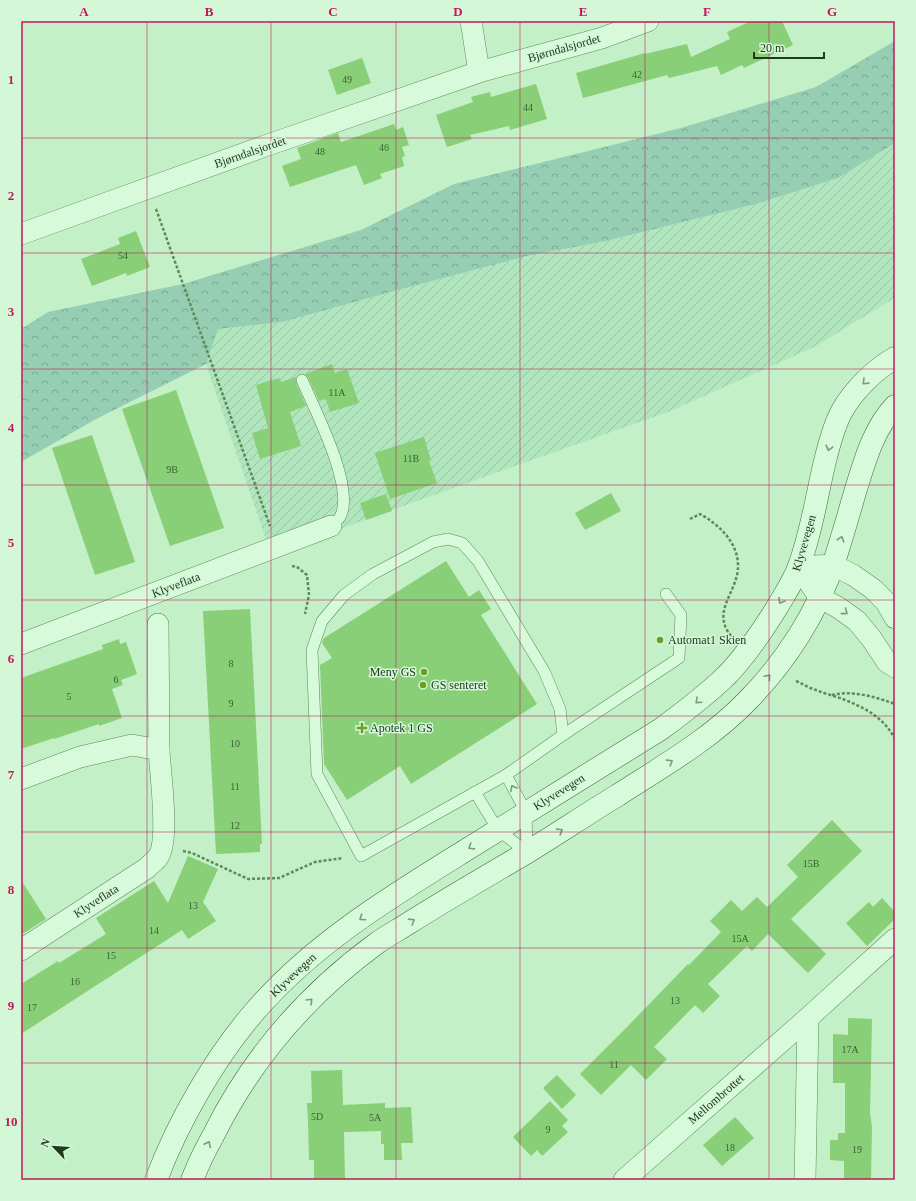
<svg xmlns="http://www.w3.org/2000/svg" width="916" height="1201" font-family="Georgia,serif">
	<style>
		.farmland { fill: url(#farmland-furrows) }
		.forest { fill: url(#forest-crowns) }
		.building { fill: #88cf78 }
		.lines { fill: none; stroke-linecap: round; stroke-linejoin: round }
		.lane-casing { stroke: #5d8a59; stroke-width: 12 }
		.street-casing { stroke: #5d8a59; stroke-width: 22 }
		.secondary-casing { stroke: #416c3c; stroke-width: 23 }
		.path { stroke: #5d8a59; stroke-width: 2.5; stroke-dasharray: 3 2; stroke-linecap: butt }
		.lane { stroke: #d7fada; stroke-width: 11 }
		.street { stroke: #d7fada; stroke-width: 21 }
		.secondary { stroke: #d7fada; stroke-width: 22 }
		.oneway { stroke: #7c9a7c }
		.grid { fill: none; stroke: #c2185b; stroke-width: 1; stroke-opacity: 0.55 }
		.poi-dot { fill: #6e9c27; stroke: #d3f7d7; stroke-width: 1.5 }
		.labels { text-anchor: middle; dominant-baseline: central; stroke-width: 3; stroke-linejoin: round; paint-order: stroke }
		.number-label { font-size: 10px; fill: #3b5f34 }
		.street-label { font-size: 12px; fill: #213a1e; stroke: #d3f7d7 }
		.poi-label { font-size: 12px; fill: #213a1e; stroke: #d3f7d7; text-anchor: start }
		.neatline { fill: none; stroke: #c2185b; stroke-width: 1.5 }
		.grid-label { font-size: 13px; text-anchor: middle; font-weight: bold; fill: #c2185b }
	</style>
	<defs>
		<pattern id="farmland-furrows" width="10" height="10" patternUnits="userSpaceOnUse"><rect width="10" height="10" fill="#b0e5bd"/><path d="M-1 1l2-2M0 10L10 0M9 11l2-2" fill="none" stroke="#97c5a2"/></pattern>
		<pattern id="forest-crowns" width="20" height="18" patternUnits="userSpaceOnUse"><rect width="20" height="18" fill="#96ceb3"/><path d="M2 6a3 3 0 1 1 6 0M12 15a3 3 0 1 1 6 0" fill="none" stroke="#7aa891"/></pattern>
	</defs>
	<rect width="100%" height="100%" fill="#c3f0c7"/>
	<path class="farmland" d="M895,143V298L893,299L814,347L668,412L453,488L271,554L206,364L218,329L282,322L402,289L527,256L606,241L756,204L838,178Z"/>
	<path class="forest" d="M895,41V143L838,178L756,204L606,241L527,256L402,289L282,322L218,329L206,364L98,418L21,462V329L48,312L183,284L361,230L454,184L681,128L816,87Z"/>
	<g class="building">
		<path d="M751,21H782L793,45L744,68L742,65L721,75L717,66L669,78L667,75L583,98L576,73L645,53V54L687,44L691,57L730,39L727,32Z"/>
		<path d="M362,58L371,83L337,95L328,70Z"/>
		<path d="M536,84L547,119L510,130L509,126L470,135L472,139L447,147L436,115L473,102L471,97L490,92L491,97Z"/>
		<path d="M394,124L396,130L403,127L409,145L402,147L405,156L402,157L404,166L380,174L382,178L364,185L356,165L290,187L282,166L301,159L297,148L338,133L341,142Z"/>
		<path d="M136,231L150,267L127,276L126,273L92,286L81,259L120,244L118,238Z"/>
		<path d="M332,364L335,373L347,369L359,403L330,412L326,399L319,401L308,377L305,374Z"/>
		<path d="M296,377V383L306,406L290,412L301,446L260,459L252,433L268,428L256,385L279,378L281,382Z"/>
		<path d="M176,390L224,528L170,546L122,409Z"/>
		<path d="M92,435L135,562L95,575L52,448Z"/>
		<path d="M424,437L431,461H429L437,483L390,499L375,453Z"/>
		<path d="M611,493L621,511L585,530L575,513Z"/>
		<path d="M386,494L392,511L366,520L360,503Z"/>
		<path d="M446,561L469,597L479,590L491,609L481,615L537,704L411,784L400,766L347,800L324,764L320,665L332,658L322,643L324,638Z"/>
		<path d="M250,609L262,844H260V852L216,854L203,611Z"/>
		<path d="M119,639L120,644L126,642L137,674L121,680L123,685L112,689L122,718L99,726V724L54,739V738L21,749V678L103,649L102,645Z"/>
		<path d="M832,820L862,851L791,919L826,954L808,973L768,934L752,951L747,946L708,984L720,996L703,1013L695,1005L654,1047L667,1059L646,1080L631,1065L601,1095L580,1074L629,1025L688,964L689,965L721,932L710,921L731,900L742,911L757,897L767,907L798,877L787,865Z"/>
		<path d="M188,856L218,869L203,902L216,921L188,939L182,930L21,1034V984L58,961L59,963L106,934L96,918L154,881L168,903Z"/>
		<path d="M21,880L46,919L21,935Z"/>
		<path d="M882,898L895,912V919L867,946L846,923L869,902L873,907Z"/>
		<path d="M848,1018L872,1019L870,1113L872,1127L871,1179H844V1161L830,1160V1140H838V1133H845V1083H833V1034L848,1035Z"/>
		<path d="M342,1070L343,1105L385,1103V1108L411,1107L413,1143H401L402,1160H384V1144H381V1131L344,1132L345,1180H314V1160H309L308,1121L307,1103H312L311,1071Z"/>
		<path d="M557,1075L576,1095L562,1109L543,1088Z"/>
		<path d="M550,1101L568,1120L562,1126L568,1132L542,1156L537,1150L531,1156L513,1137Z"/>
		<path d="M735,1117L754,1138L722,1166L703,1145Z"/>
	</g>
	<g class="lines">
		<g class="lane-casing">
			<g id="lane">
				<path d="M302,380C315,410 354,485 341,515C340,519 334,523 331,526"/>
				<path d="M448,539L462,543L478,561L544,671L560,709L563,735L506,775L361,856L317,774L312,650L322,621L344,595L373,574L433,542Z"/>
				<path d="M563,735L679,658L681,615L666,594"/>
				<path d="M506,775L526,812L527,852"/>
				<path d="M475,792L498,830L527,852"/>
			</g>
		</g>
		<g class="street-casing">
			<g id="street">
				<path d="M471,21L479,72"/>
				<path d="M21,234L265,146L479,72L602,38L648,21"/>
				<path d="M799,567L819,597L839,608L857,621L871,638L887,662L895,667"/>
				<path d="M799,567L833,565L853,575L873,589L886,602L895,618"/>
				<path d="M158,624L159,750"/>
				<path d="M21,644L331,526"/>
				<path d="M21,779L80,757L132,745L159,750C160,772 170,841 158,857C156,861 150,864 147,868L21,950"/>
				<path d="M624,1180L808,1018L895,939"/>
				<path d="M805,1180L808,1018"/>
			</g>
		</g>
		<g class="secondary-casing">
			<g id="secondary">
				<path d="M156,1180C178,1122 215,1057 256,1010C314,943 392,896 466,850C531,810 596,769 661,729C684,712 705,696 725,677C745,657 761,633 776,609C784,595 794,581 799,566C812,531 817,493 826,457C830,442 834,425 842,411C853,391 875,369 895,358"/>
				<path d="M192,1180C198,1165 205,1150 213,1136C252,1057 306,995 377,943C387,936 398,930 409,923C447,899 487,876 526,853C557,834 587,814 618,795C663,766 711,739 749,699C786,661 817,613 834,562C842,538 849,513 856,489C865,460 874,428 895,406"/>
			</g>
		</g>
		<g class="path">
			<path d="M156,209L270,526"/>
			<path d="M690,519L700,514C722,526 743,548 737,575C732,597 713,614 731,636"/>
			<path d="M292,566L297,567L307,575L309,595L305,614"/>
			<path d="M796,681C803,684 809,688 816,690C825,694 836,696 845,700C866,708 885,719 895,739"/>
			<path d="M832,695C852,690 876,697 895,704"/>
			<path d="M183,851L192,853L248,879L279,878L315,862L343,858"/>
		</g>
		<use href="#lane" class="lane"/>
		<use href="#street" class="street"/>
		<use href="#secondary" class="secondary"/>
	</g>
	<defs><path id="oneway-chevron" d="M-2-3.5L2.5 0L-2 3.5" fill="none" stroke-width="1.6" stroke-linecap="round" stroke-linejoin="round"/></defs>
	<g class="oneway">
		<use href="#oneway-chevron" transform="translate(865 382) rotate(136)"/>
		<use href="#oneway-chevron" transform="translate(829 448) rotate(105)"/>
		<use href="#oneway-chevron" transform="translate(841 539) rotate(-73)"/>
		<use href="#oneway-chevron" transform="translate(781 601) rotate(121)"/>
		<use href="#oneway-chevron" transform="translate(845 612) rotate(36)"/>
		<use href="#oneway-chevron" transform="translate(768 677) rotate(-49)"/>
		<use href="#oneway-chevron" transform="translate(698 701) rotate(138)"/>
		<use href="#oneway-chevron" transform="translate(670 762) rotate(-32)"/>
		<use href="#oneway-chevron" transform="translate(513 788) rotate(-119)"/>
		<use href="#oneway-chevron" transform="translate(560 831) rotate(-32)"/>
		<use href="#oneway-chevron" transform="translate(471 847) rotate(148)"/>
		<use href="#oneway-chevron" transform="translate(362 918) rotate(146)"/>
		<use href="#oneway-chevron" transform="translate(412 921) rotate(-32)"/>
		<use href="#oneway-chevron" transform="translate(310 1001) rotate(-46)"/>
		<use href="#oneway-chevron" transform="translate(208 1144) rotate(-64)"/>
	</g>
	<path class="grid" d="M147,21V1180M271,21V1180M396,21V1180M520,21V1180M645,21V1180M769,21V1180M21,138H895M21,253H895M21,369H895M21,485H895M21,600H895M21,716H895M21,832H895M21,948H895M21,1063H895"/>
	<g class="poi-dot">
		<circle cx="660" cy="640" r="4"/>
		<circle cx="424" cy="672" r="4"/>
		<circle cx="423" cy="685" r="4"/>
		<path d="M360 722h4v4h4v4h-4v4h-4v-4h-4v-4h4z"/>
	</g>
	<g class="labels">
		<g class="number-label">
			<text x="637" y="74">42</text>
			<text x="347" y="79">49</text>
			<text x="528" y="107">44</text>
			<text x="384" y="147">46</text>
			<text x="320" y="151">48</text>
			<text x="123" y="255">54</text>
			<text x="337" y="392">11A</text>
			<text x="411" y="458">11B</text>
			<text x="172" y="469">9B</text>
			<text x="231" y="663">8</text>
			<text x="116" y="679">6</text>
			<text x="69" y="696">5</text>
			<text x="231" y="703">9</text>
			<text x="235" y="743">10</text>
			<text x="235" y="786">11</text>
			<text x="235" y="825">12</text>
			<text x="811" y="863">15B</text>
			<text x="193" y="905">13</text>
			<text x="154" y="930">14</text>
			<text x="740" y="938">15A</text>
			<text x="111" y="955">15</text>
			<text x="75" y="981">16</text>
			<text x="675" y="1000">13</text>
			<text x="32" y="1007">17</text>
			<text x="850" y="1049">17A</text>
			<text x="614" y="1064">11</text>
			<text x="317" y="1116">5D</text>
			<text x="375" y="1117">5A</text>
			<text x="548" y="1129">9</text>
			<text x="730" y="1147">18</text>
			<text x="857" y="1149">19</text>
		</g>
		<g class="street-label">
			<text transform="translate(564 48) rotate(-16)">Bjørndalsjordet</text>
			<text transform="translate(250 152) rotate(-19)">Bjørndalsjordet</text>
			<text transform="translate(804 543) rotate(-74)">Klyvevegen</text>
			<text transform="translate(176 585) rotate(-21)">Klyveflata</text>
			<text transform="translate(559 792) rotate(-32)">Klyvevegen</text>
			<text transform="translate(96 901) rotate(-33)">Klyveflata</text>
			<text transform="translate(293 975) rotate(-43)">Klyvevegen</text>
			<text transform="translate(716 1099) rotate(-41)">Mellombrottet</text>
		</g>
		<g class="poi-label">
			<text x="668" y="640">Automat1 Skien</text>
			<text x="416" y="672" text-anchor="end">Meny GS</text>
			<text x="431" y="685">GS senteret</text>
			<text x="370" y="728">Apotek 1 GS</text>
		</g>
	</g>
	<rect width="916" height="1201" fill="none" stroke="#d3f7d7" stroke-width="44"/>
	<g transform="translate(54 1147) rotate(295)" stroke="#d3f7d7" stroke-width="3" paint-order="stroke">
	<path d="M0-3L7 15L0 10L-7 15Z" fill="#213a1e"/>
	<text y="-6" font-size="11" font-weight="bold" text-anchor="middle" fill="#213a1e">N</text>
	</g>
	<path d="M754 52v6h70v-6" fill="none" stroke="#213a1e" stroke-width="2"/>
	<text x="760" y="52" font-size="12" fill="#213a1e" stroke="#d3f7d7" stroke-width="3" paint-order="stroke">20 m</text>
	<rect x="22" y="22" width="872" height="1157" class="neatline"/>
	<g class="grid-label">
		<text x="84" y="16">A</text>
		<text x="209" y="16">B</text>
		<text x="333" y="16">C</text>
		<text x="458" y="16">D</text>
		<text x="583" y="16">E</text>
		<text x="707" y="16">F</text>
		<text x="832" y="16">G</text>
		<text x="11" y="84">1</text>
		<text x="11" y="200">2</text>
		<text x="11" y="316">3</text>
		<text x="11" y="432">4</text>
		<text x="11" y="547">5</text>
		<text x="11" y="663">6</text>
		<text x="11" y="779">7</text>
		<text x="11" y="894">8</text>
		<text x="11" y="1010">9</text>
		<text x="11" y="1126">10</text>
	</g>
</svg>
